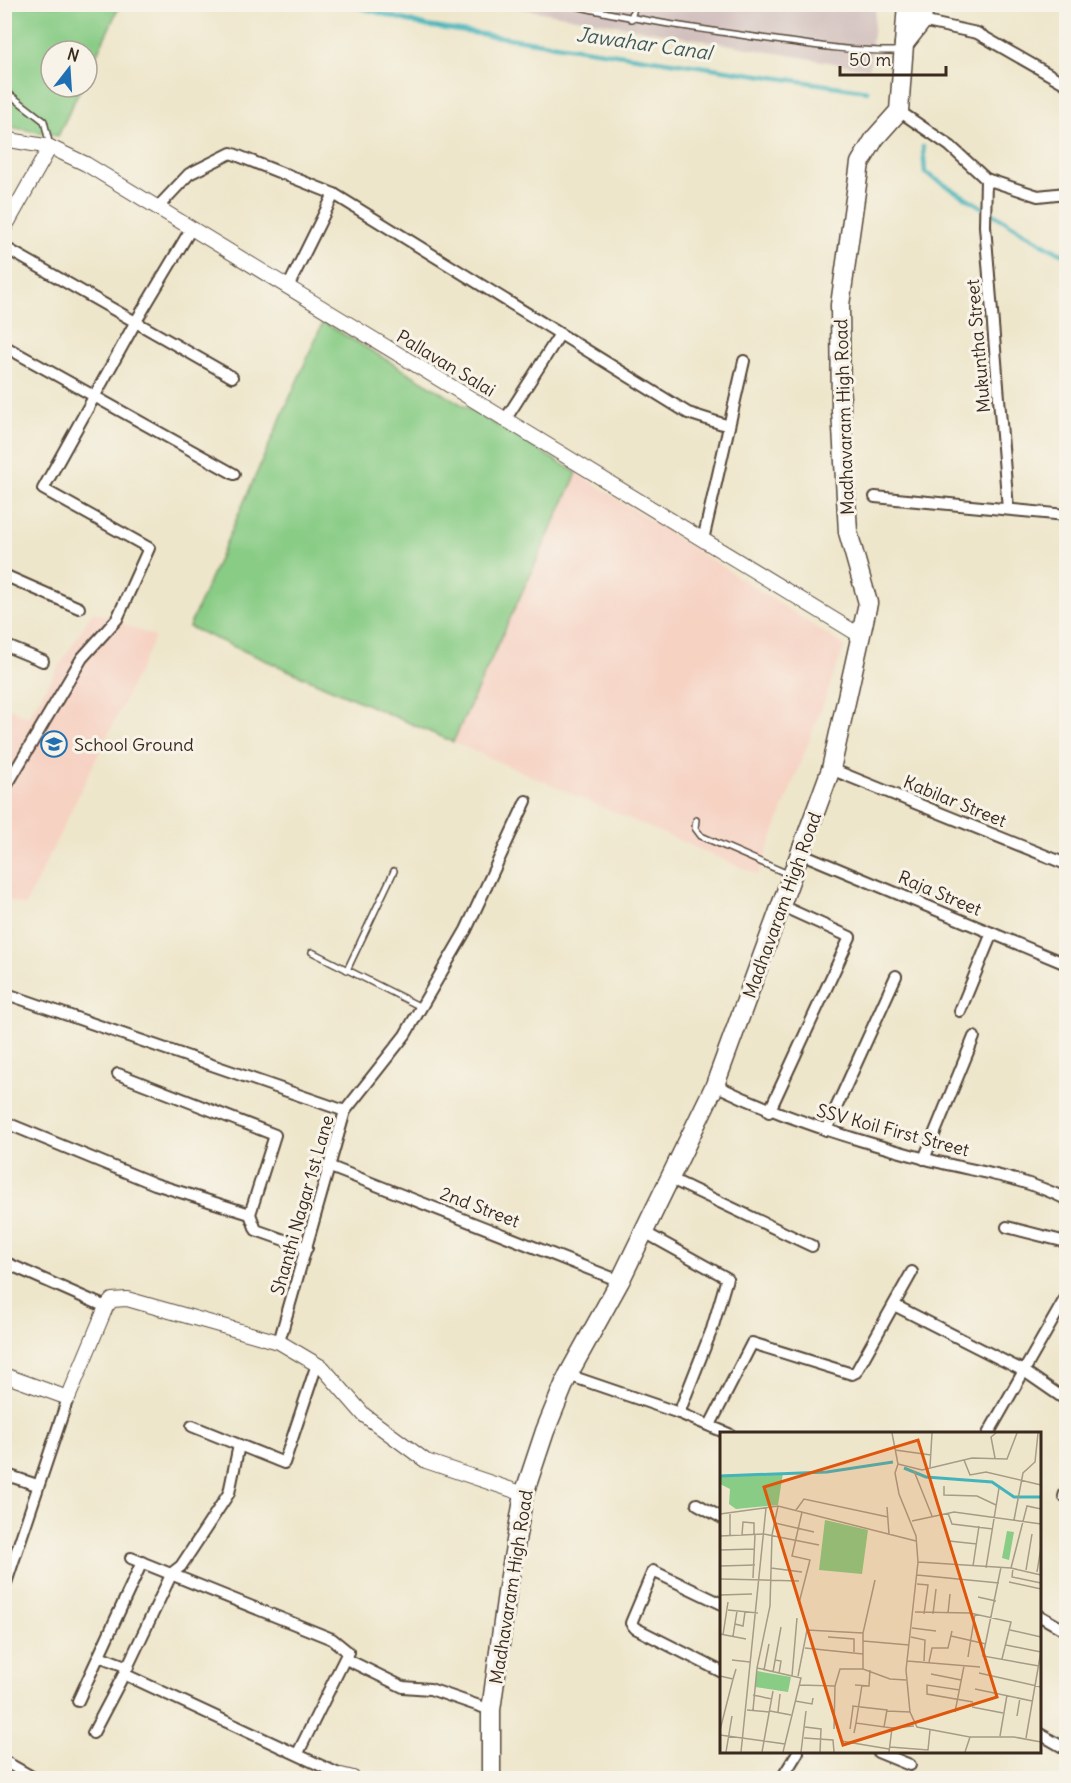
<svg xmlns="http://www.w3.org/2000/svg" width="1071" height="1783" font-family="Delius,sans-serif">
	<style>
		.built { fill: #f6d2c3 }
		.industrial { fill: #d1bfbd }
		.green { fill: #88cc85; stroke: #627b52; stroke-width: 1.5 }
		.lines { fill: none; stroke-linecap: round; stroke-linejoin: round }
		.stream { stroke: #44b4bb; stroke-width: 4.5 }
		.service-casing { stroke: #564638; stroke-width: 8 }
		.minor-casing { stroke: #564638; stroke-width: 14 }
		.tertiary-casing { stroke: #564638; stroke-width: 16 }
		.primary-casing { stroke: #564638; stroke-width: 21 }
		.service { stroke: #fff; stroke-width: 5 }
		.minor { stroke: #fff; stroke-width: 10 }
		.tertiary { stroke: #fff; stroke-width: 14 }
		.primary { stroke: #fff; stroke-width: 18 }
		.labels { text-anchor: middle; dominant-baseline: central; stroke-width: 6; stroke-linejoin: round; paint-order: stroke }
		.street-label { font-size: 18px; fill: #3b2a1e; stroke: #f7f3e8 }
		.poi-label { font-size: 18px; fill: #3b2a1e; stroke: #f7f3e8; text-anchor: start }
		.water-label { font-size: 20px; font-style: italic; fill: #3e5a55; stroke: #f7f3e8 }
		.inset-river { fill: none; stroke: #44b4bb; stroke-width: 3 }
		.inset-road { fill: none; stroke: #a69b86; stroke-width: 1.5 }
		.view { fill: #df570d; fill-opacity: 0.15; stroke: #df570d; stroke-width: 3 }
		.inset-edge { fill: none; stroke: #3b2a1e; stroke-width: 3 }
	</style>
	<rect width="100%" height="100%" fill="#f7f3e8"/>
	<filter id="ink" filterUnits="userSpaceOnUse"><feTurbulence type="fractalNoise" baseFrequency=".0167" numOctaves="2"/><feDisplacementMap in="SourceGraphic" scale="12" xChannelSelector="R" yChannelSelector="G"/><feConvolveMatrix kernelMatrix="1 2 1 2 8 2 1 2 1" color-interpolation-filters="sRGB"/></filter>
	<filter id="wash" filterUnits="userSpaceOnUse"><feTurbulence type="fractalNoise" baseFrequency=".008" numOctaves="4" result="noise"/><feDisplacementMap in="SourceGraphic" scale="24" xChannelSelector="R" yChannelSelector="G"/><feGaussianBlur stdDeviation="1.35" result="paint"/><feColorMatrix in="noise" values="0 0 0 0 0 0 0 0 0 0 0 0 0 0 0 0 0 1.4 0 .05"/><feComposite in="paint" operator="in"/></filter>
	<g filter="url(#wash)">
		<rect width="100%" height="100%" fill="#eee6cb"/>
		<g class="built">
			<path d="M577,473L845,646L758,875L453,742Z"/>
			<path d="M93,611L155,637L25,906L5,899V706L28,717Z"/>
		</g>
		<path class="industrial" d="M501,5H876L869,69Z"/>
		<g class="green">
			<path d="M4,5H120L87,75V51H51V87H81L58,136L5,126Z"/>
			<path d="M323,322L577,473L453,742L189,627Z"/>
		</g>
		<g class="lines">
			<g class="stream">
				<path d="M348,4L426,26L867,91"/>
				<path d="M923,147L925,173L1050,248L1066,255"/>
			</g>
		</g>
	</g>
	<g filter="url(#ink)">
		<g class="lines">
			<g class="service-casing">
				<g id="service">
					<path d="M567,4C626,18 686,27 747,36C798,43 849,52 901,51"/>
					<path d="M631,19L635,4"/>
					<path d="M4,90L44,121L50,146"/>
					<path d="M696,820L695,828L701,836L788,874"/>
					<path d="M312,952L421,1007"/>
					<path d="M347,970L394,871"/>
				</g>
			</g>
			<g class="minor-casing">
				<g id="minor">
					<path d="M917,20L977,33L1066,84"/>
					<path d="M899,111L950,146L986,179L1038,196L1066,193"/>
					<path d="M986,179L985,226L1008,509"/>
					<path d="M157,208L189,174L231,153L334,194L688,413L729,426"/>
					<path d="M4,247L232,377"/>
					<path d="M288,287L334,194"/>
					<path d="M4,346L234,474"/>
					<path d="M505,420L560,334"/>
					<path d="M875,497L1066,515"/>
					<path d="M703,540L744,361"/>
					<path d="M4,575L79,608"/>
					<path d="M4,645L43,661"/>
					<path d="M831,769L1066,864"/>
					<path d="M4,790L82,658L117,619L149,548L43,489L135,323L191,229"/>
					<path d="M800,853L1066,964"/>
					<path d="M4,993L345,1111"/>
					<path d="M960,1011L992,933"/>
					<path d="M118,1074L275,1135L250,1214L256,1230L307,1248"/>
					<path d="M715,1085C783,1118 849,1138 922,1158C971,1171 1021,1176 1066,1199"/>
					<path d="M769,1112L850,937L782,906"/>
					<path d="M4,1122L155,1184L250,1214"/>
					<path d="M826,1130L896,976"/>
					<path d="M924,1159L974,1037"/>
					<path d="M328,1166L620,1281"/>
					<path d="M669,1178L812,1246"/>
					<path d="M1007,1227L1066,1242"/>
					<path d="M644,1232L727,1278L712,1329L679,1413"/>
					<path d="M4,1262L106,1307"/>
					<path d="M894,1305L1024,1371L1066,1400"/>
					<path d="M279,1342L345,1111L405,1035L466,930L526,801"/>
					<path d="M568,1375L679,1413L729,1434"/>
					<path d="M710,1425L752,1343L852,1374L856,1372L912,1272"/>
					<path d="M192,1426L284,1463L317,1364"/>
					<path d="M988,1434L1066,1297"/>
					<path d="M4,1474L37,1485"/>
					<path d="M1066,1491L1064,1496L1066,1497"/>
					<path d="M697,1504L722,1518"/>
					<path d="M131,1558L332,1639L348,1652L298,1753"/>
					<path d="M4,1589L68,1398"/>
					<path d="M722,1604L653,1571L631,1623L635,1628L722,1672"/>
					<path d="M1040,1616L1066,1631"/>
					<path d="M99,1656L128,1667"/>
					<path d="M346,1659L403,1687L430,1689L491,1710"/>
					<path d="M124,1674L172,1573L181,1566L229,1493L239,1445"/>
					<path d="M78,1701L142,1562"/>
					<path d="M93,1733L124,1674L341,1775"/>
					<path d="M1040,1734L1066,1749"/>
					<path d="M878,1752L910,1765"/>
					<path d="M4,1761L34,1778"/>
					<path d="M782,1778L798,1752"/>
				</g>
			</g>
			<g class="tertiary-casing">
				<g id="tertiary">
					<path d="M4,139L50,147L86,164L861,636"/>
					<path d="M4,229L50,147"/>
					<path d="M4,1375L68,1398L106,1307L112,1300L127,1299L279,1342L323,1368L364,1415L426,1461L524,1494"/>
					<path d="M340,1778L341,1775L353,1778"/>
				</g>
			</g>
			<g class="primary-casing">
				<g id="primary">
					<path d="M904,44L922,21L924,4"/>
					<path d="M491,1778V1710L507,1593L524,1494L545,1431L568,1375L620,1281L715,1085L831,769L868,603L848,532L841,410L840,305L860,163L875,138L899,111L907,4"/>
				</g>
			</g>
			<use href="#service" class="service"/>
			<use href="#minor" class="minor"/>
			<use href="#tertiary" class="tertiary"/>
			<use href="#primary" class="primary"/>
		</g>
	</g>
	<defs>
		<g id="school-ring" transform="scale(1.35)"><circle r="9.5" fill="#f7f3e8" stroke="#1f6fb2" stroke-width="1.5"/><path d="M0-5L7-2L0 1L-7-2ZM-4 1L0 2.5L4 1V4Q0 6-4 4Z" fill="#1f6fb2"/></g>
	</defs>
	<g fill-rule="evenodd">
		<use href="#school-ring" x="54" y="744"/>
	</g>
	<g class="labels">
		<g class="street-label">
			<text transform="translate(978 346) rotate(-95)">Mukuntha Street</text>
			<text transform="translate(446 363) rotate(31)">Pallavan Salai</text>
			<text transform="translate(844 417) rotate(-92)">Madhavaram High Road</text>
			<text transform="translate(955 801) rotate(22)">Kabilar Street</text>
			<text transform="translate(940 893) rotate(23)">Raja Street</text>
			<text transform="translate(782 905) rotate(-70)">Madhavaram High Road</text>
			<text transform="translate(893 1130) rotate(15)">SSV Koil First Street</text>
			<text transform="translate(302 1205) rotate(-74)">Shanthi Nagar 1st Lane</text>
			<text transform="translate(480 1207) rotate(21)">2nd Street</text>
			<text transform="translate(511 1587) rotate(-81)">Madhavaram High Road</text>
		</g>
		<g class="poi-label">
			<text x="74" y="744">School Ground</text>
		</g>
		<g class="water-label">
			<text transform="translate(644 43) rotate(8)">Jawahar Canal</text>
		</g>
	</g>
	<g transform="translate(720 1432)">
		<rect width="321" height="321" fill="#eee6cb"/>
		<path d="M63,41L58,73L16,77L9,72L10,57L0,52V43ZM105,88L148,98L142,142L99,138ZM287,99L294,100L289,128L282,126ZM37,239L71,245L68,260L35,255Z" fill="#88cc85"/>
		<path class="inset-river" d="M184,36L206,45L272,50L294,65H321M0,44L107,40L173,30"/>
		<path class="inset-road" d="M172,1L178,32L175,41L179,62L196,104L198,130L186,238L190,280L197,295L250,305L245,320M175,18L211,23M275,26L271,5L276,1M244,28L250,43L266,40L321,53M178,32L202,38L252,26L287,27L297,1M210,35L212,1M194,39L212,84M224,54V63L257,64L276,73M58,74L52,103L50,174L37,236L81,246L63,320M167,75L169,102M76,78L84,67L168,85M228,81L232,92L273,97M0,82L58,74L196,109M10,82V103M294,88L303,41L315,30L318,1M192,89L234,80L321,92M55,91L94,100M22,103L23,90L34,91V102M0,104L44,102L99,113M229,109L257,112M0,118L35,117M198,130L291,136L321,143M0,134L35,133M253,134L259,94M281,135L263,224L319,234M51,136L82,140M266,136L279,56M291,136L307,74L321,77M293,136L292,145L321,151M306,138L312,102M317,140L321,115M197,143L279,151M33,146L35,102M0,147L79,149M289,150L321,157M197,152L208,153L204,182M0,163L32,162M258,165L276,169M79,171L90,128L72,124L82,80M8,178L38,181M195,180L250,181L291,190L282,227M228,181L230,162M213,182L216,157M15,192L23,194L25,180M192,196L216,199M290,198L321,205M0,202L26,207M3,203L8,170M13,204L17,179M231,204L266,212M108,205L134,207V220M191,205L205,208L204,229M143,209L189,213M286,213L321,220M85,216L143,222M248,225L255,182M12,228L30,230M55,228L61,229L59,241M187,229L260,235M209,230L212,216H228L232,199M143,237V201L155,148M44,238L49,212M53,240L61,195M259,241L321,255M211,242L241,248M0,244L13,247L16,237M72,244L77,186M78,244L87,198L143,201M79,253L115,254L120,237H143L170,247L186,248M135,253L149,254L150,238M255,257L312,269M240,258L207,253V262L253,270M33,263L52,267M75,269L92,272L93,266M132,274L167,278L164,295M252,275L283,281M27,278L49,280M33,278L37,236M50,279L71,283M167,279L190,280M58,280L60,262M235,280L244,234M297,284L300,266M136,291L142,253M85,295L101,297L100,320M114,297L115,254M130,297L133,275M0,298L13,247M134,301L136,291L172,296M0,303L65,312M280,304L287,263M250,305H294L321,310M84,306L113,308L114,320M306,306L321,219M121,309L169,317M170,315L208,318L210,298M6,320L12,284M21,320L46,76M42,320L53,259M81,320L86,279M169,320L172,296L194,294"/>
		<path class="view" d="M198,8L277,265L123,313L44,55Z"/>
		<rect width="321" height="321" class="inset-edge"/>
	</g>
	<rect width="1071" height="1783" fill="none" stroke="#f7f3e8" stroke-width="24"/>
	<g transform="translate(69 69) rotate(17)"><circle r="28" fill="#f7f3e8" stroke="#aca397" stroke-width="1.5"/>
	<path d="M0-4.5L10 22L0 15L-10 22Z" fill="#1f6fb2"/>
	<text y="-9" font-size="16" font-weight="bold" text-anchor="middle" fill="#3b2a1e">N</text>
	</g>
	<path d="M840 66v9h106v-9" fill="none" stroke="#3b2a1e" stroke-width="3"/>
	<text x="849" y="66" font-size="18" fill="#3b2a1e" stroke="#f7f3e8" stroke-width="4.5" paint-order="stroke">50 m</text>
</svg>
